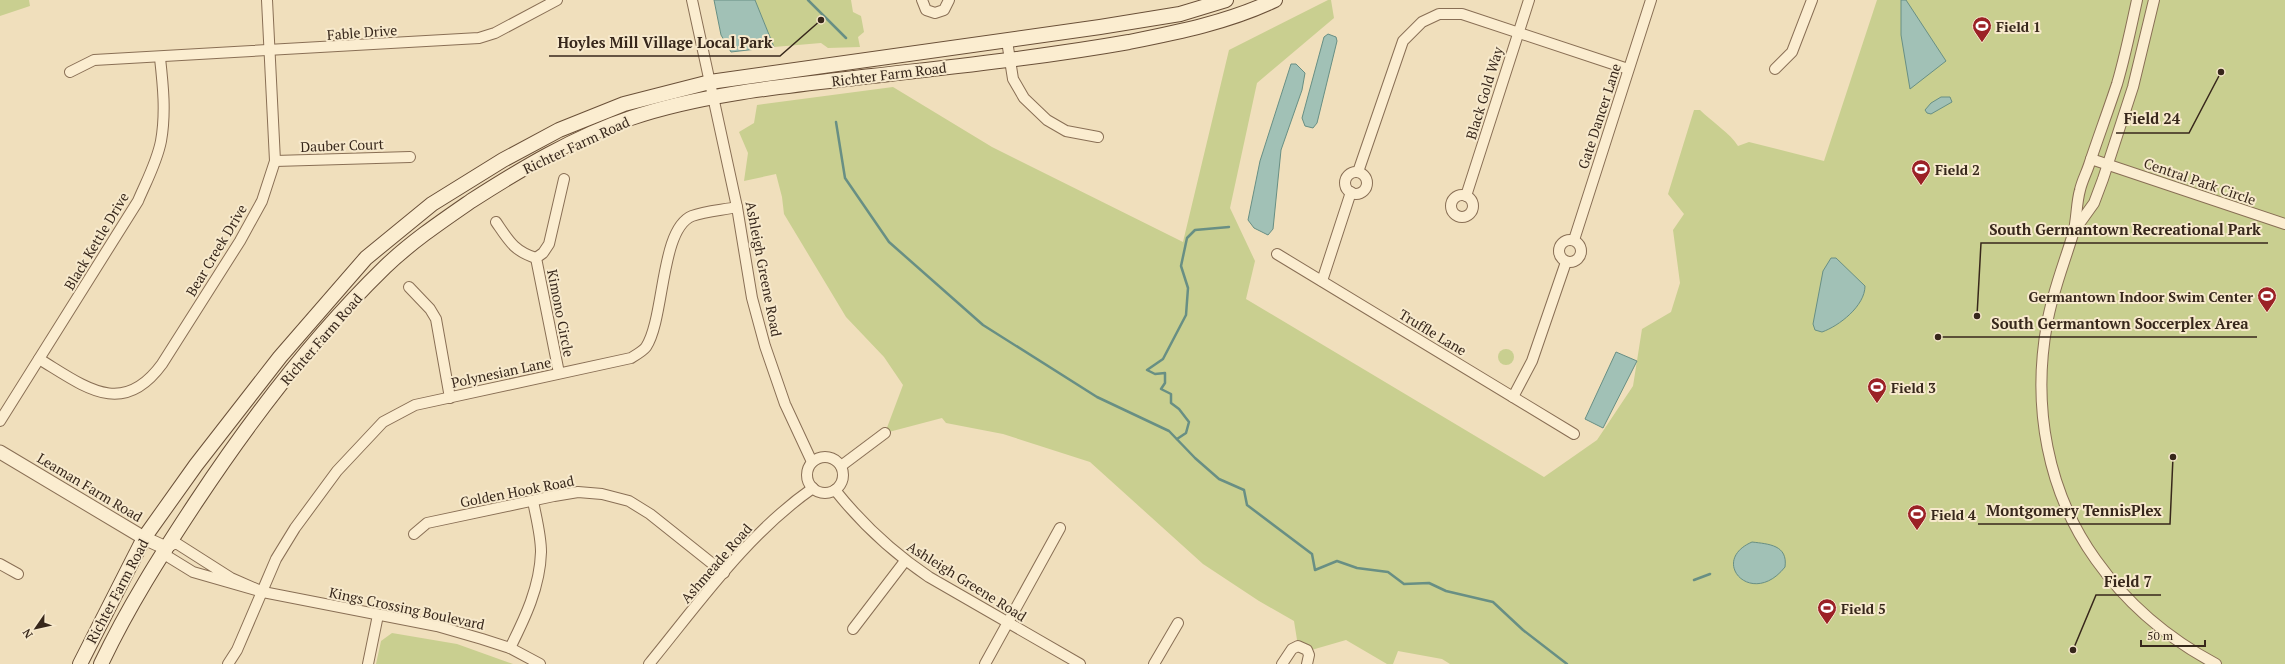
<svg xmlns="http://www.w3.org/2000/svg" width="2285" height="664" font-family="'PT Serif',serif">
	<style>
		.green { fill: #c9cf90 }
		.water { fill: #a1c1b6; stroke: #688f84 }
		.lines { fill: none; stroke-linecap: round; stroke-linejoin: round }
		.stream { stroke: #688f84; stroke-width: 2.5 }
		.minor-casing { stroke: #896f55; stroke-width: 12 }
		.tertiary-casing { stroke: #896f55; stroke-width: 15 }
		.secondary-casing { stroke: #6a5038; stroke-width: 16 }
		.minor { stroke: #fbedd0; stroke-width: 10 }
		.tertiary { stroke: #fbedd0; stroke-width: 13 }
		.secondary { stroke: #fbedd0; stroke-width: 14 }
		.labels { text-anchor: middle; dominant-baseline: central; stroke-width: 4; stroke-linejoin: round; paint-order: stroke }
		.poi-label { font-size: 14px; font-weight: bold; fill: #37271b; stroke: #f7e9cc; text-anchor: start }
		.street-label { font-size: 14px; fill: #37271b; stroke: #f7e9cc }
		.leader { fill: none; stroke: #37271b; stroke-width: 1.5 }
		.callout-dot { fill: #37271b; stroke: #f7e9cc; stroke-width: 1.5 }
		.callout-label { font-size: 15px; text-anchor: middle; font-weight: bold; fill: #37271b; stroke: #f7e9cc; stroke-width: 4; stroke-linejoin: round; paint-order: stroke }
	</style>
	<rect width="100%" height="100%" fill="#f0dfbc"/>
	<g class="green">
		<path d="M0,0H29L30,6L0,16Z"/>
		<path d="M755,0H851L853,12L861,16L864,32L858,37L860,47L828,48L821,43L774,47Z"/>
		<path d="M1328,0H1331L1334,18L1257,83L1230,208L1255,261L1246,299L1544,477L1597,440L1633,386L1642,329L1671,312L1680,283L1673,230L1684,214L1668,194L1694,110H1700C1711,121 1731,134 1738,146L1749,142L1824,161L1877,0H2285V664H1450L1442,659L1398,651L1393,664H1387L1346,640L1308,651L1298,646L1294,621L1259,601L1203,564L1090,462L1003,434L946,423L942,418L885,433L903,385L884,357L846,317L784,214L782,197L776,174L744,181L748,153L739,132L754,123L757,105L893,87L992,147L1183,242L1229,50Z"/>
		<circle cx="1506" cy="357" r="8"/>
		<path d="M392,633L457,644L513,664H376L381,641Z"/>
	</g>
	<g class="water">
		<path d="M714,0H755L774,47L731,52L721,35Z"/>
		<path d="M1901,0H1906L1946,61L1910,89L1901,35Z"/>
		<path d="M1328,34L1336,37L1337,41L1317,123L1313,128L1305,126L1302,118L1324,37Z"/>
		<path d="M1291,64H1296L1305,73L1302,90L1281,150L1273,229L1268,235L1254,228L1248,220L1260,161Z"/>
		<path d="M1941,97H1950L1952,102L1931,114L1927,113L1925,110L1931,103Z"/>
		<path d="M1831,258H1836L1865,286C1865,306 1839,326 1822,332L1815,330L1813,324L1823,271Z"/>
		<path d="M1616,352L1637,361L1603,428L1585,419Z"/>
		<path d="M1752,542C1769,544 1788,545 1785,567C1752,609 1708,561 1752,542Z"/>
	</g>
	<g class="lines">
		<g class="stream">
			<path d="M808,0L846,38"/>
			<path d="M836,122L845,178L889,242L983,325L1097,397L1169,431L1195,458L1219,479L1244,490L1247,505L1312,554L1315,570L1337,561L1357,568L1388,572L1404,584L1429,583L1446,591L1493,602L1523,630L1567,664"/>
			<path d="M1177,439L1186,433L1189,422L1179,409L1171,403V394L1161,389L1165,383V373L1155,374L1147,370L1163,359L1186,315L1188,288L1181,266L1187,238L1195,230L1229,227"/>
			<path d="M1694,580L1710,574"/>
		</g>
		<g class="minor-casing">
			<g id="minor">
				<path d="M692,0L737,207L752,298L765,346L785,404L812,462"/>
				<path d="M922,0L926,10L935,13L944,10L949,0"/>
				<path d="M2137,0C2131,28 2125,57 2117,84C2108,111 2098,138 2089,165C2086,174 2082,181 2080,190C2076,204 2077,220 2073,234C2064,264 2052,293 2047,324C2032,406 2047,492 2096,560C2128,605 2167,638 2216,664"/>
				<path d="M1007,41L1013,79L1024,98L1047,120L1066,131L1098,137"/>
				<path d="M1775,69L1792,52L1812,0"/>
				<path d="M70,72L94,60L479,38L495,33L557,0"/>
				<path d="M2091,159L2285,224"/>
				<path d="M275,161L410,157"/>
				<path d="M1358,172L1403,41L1422,22L1439,14H1462L1628,69"/>
				<circle cx="1356" cy="183" r="11"/>
				<circle cx="1462" cy="206" r="11"/>
				<path d="M1466,196L1529,0"/>
				<path d="M496,222C509,241 514,251 536,258"/>
				<path d="M2074,231L2094,203L2103,179L2133,87L2154,0"/>
				<circle cx="1570" cy="251" r="11"/>
				<path d="M1574,240L1651,0"/>
				<path d="M1277,254L1574,434"/>
				<path d="M1322,281L1351,192"/>
				<path d="M409,287L430,309L436,319L450,398"/>
				<path d="M39,359C84,386 122,419 162,364L240,241L262,201L275,161L267,0"/>
				<path d="M559,373L536,258L543,253L549,244L564,179"/>
				<path d="M1513,397L1532,361L1566,262"/>
				<path d="M0,421L138,201C146,182 157,162 161,141C166,113 163,85 160,58"/>
				<circle cx="825" cy="475" r="18"/>
				<path d="M841,466L885,433"/>
				<path d="M835,490C862,524 892,552 929,577L1080,664"/>
				<path d="M414,534L427,523L554,496L578,492L602,494L629,501L650,514L724,573"/>
				<path d="M0,564L18,574"/>
				<path d="M263,592L231,578L176,543L166,548L167,556L193,572L263,592L437,626L482,639L510,648L540,664"/>
				<path d="M853,629L905,561"/>
				<path d="M510,648C525,618 540,587 541,552C541,535 536,517 533,501"/>
				<path d="M228,664L237,650L276,559L295,528L337,471L383,422L415,405L631,358C636,355 643,351 646,347C665,318 660,229 692,216C705,211 723,210 737,207"/>
				<path d="M368,664L378,615"/>
				<path d="M649,664C699,603 747,534 813,488"/>
				<path d="M985,664L1060,528"/>
				<path d="M1154,664L1178,623"/>
				<path d="M1282,664L1292,649L1298,646L1307,650L1309,655L1307,664"/>
			</g>
		</g>
		<g class="tertiary-casing">
			<path id="tertiary" d="M0,452L144,538L166,548"/>
		</g>
		<g class="secondary-casing">
			<g id="secondary">
				<path d="M80,664L144,538L196,465L280,357L366,258L432,204L503,160L559,130L624,104L710,82L1100,27L1180,14L1226,0"/>
				<path d="M101,664C128,607 161,555 196,502C251,419 313,337 385,267C411,242 442,221 471,201C521,169 574,137 631,118C704,93 795,85 872,76C958,66 1044,57 1129,42C1179,32 1229,22 1275,0"/>
			</g>
		</g>
		<use href="#minor" class="minor"/>
		<use href="#tertiary" class="tertiary"/>
		<use href="#secondary" class="secondary"/>
	</g>
	<defs>
		<g id="stadium-pin" transform="scale(1)"><path d="M0 17L-7.5 6A9.5 9.5 0 1 1 7.5 6Z" fill="#9b2126" stroke="#f7e9cc"/><path d="M0-5a6.5 5 0 1 0 0 10a6.5 5 0 1 0 0-10ZM-3.5-1.8h7v3.6h-7Z" fill="#fff"/></g>
	</defs>
	<g fill-rule="evenodd">
		<use href="#stadium-pin" x="1982" y="26"/>
		<use href="#stadium-pin" x="1921" y="169"/>
		<use href="#stadium-pin" x="2267" y="296"/>
		<use href="#stadium-pin" x="1877" y="387"/>
		<use href="#stadium-pin" x="1917" y="514"/>
		<use href="#stadium-pin" x="1827" y="608"/>
	</g>
	<g class="labels">
		<g class="poi-label">
			<text x="1996" y="26">Field 1</text>
			<text x="1935" y="169">Field 2</text>
			<text x="2253" y="296" text-anchor="end">Germantown Indoor Swim Center</text>
			<text x="1891" y="387">Field 3</text>
			<text x="1931" y="514">Field 4</text>
			<text x="1841" y="608">Field 5</text>
		</g>
		<g class="street-label">
			<text transform="translate(362 32) rotate(-4)">Fable Drive</text>
			<text transform="translate(889 74) rotate(-7)">Richter Farm Road</text>
			<text transform="translate(1484 93) rotate(-73)">Black Gold Way</text>
			<text transform="translate(1599 116) rotate(-72)">Gate Dancer Lane</text>
			<text transform="translate(342 145) rotate(-2)">Dauber Court</text>
			<text transform="translate(576 145) rotate(-25)">Richter Farm Road</text>
			<text transform="translate(2200 181) rotate(19)">Central Park Circle</text>
			<text transform="translate(96 241) rotate(-59)">Black Kettle Drive</text>
			<text transform="translate(216 250) rotate(-59)">Bear Creek Drive</text>
			<text transform="translate(764 269) rotate(79)">Ashleigh Greene Road</text>
			<text transform="translate(561 313) rotate(79)">Kimono Circle</text>
			<text transform="translate(1433 332) rotate(31)">Truffle Lane</text>
			<text transform="translate(321 339) rotate(-49)">Richter Farm Road</text>
			<text transform="translate(501 372) rotate(-12)">Polynesian Lane</text>
			<text transform="translate(90 487) rotate(31)">Leaman Farm Road</text>
			<text transform="translate(517 491) rotate(-11)">Golden Hook Road</text>
			<text transform="translate(716 563) rotate(-49)">Ashmeade Road</text>
			<text transform="translate(967 581) rotate(32)">Ashleigh Greene Road</text>
			<text transform="translate(117 591) rotate(-62)">Richter Farm Road</text>
			<text transform="translate(407 608) rotate(12)">Kings Crossing Boulevard</text>
		</g>
	</g>
	<path class="leader" d="M821 20L780 56H549M2221 72L2189 133H2116M1977 316L1981 243H2268M1938 337L1983 337H2257M2173 457L2170 524H1978M2073 650L2096 595H2161"/>
	<g class="callout-dot">
		<circle cx="821" cy="20" r="4"/>
		<circle cx="2221" cy="72" r="4"/>
		<circle cx="1977" cy="316" r="4"/>
		<circle cx="1938" cy="337" r="4"/>
		<circle cx="2173" cy="457" r="4"/>
		<circle cx="2073" cy="650" r="4"/>
	</g>
	<g class="callout-label">
		<text x="665" y="48">Hoyles Mill Village Local Park</text>
		<text x="2152" y="124">Field 24</text>
		<text x="2125" y="235">South Germantown Recreational Park</text>
		<text x="2120" y="329">South Germantown Soccerplex Area</text>
		<text x="2074" y="516">Montgomery TennisPlex</text>
		<text x="2128" y="587">Field 7</text>
	</g>
	<g transform="translate(36 628) rotate(236)" stroke="#f7e9cc" stroke-width="3" paint-order="stroke">
	<path d="M0-3L7 15L0 10L-7 15Z" fill="#37271b"/>
	<text y="-6" font-size="11" font-weight="bold" text-anchor="middle" fill="#37271b">N</text>
	</g>
	<path d="M2141 640v6h64v-6" fill="none" stroke="#37271b" stroke-width="2"/>
	<text x="2147" y="640" font-size="12" fill="#37271b" stroke="#f7e9cc" stroke-width="3" paint-order="stroke">50 m</text>
</svg>
